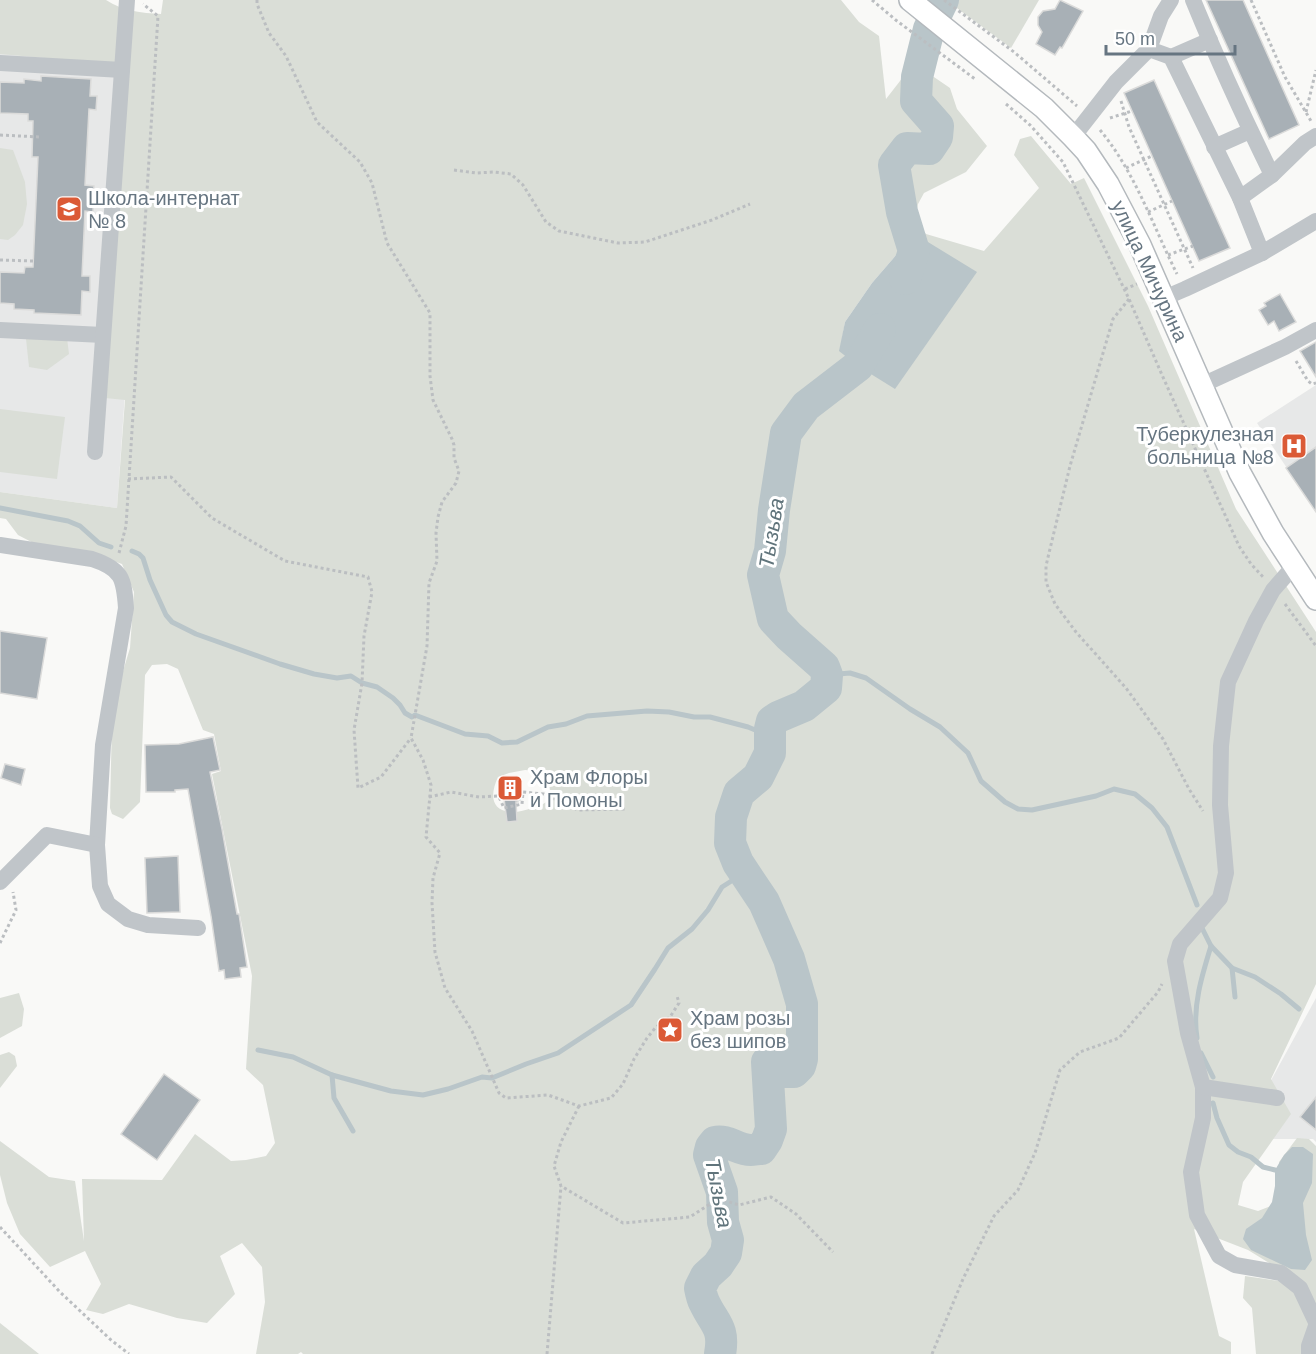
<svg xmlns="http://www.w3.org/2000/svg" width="1316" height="1354" font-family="Arial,sans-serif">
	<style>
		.built { fill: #e7e8e8 }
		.green { fill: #daded7; fill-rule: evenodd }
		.water { fill: #b9c5c9 }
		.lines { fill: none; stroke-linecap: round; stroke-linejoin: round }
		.stream { stroke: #b9c5c9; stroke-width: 5 }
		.river { stroke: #b9c5c9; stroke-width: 32 }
		.building { fill: #a8b0b6; stroke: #dbdbda; stroke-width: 1.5 }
		.major-casing { stroke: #b4b9bd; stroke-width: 24 }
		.path { stroke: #bbbec1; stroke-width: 3; stroke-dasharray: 3 3; stroke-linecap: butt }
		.minor { stroke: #c0c5c9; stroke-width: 16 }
		.major { stroke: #fff; stroke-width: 21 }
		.labels { text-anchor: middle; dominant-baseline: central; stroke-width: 6; stroke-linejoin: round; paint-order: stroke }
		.poi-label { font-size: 20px; fill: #667581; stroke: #fff; text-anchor: start }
		.street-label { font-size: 20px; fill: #667581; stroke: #fff }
		.water-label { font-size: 21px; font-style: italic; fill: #60747b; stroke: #fff }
	</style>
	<rect width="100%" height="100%" fill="#f9f9f7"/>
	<g class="built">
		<path d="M0,6L151,19L117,508L0,492Z"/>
		<path d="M1316,385V512L1257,423Z"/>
		<path d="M1316,998V1142L1313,1139H1267L1269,1084Z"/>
	</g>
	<g class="green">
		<path d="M0,0H106C123,11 141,13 161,14L163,0H841L859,22L879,36L886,99L900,81L912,62L950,88L957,109L987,146L966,172L924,193L918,204L914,222L926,234L984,251L1039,188L1014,155L1020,139L1031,136L1071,184L1084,178L1148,306L1236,509L1316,632V984L1271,1079L1291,1114L1243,1182L1238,1205L1258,1211L1278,1203L1279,1162L1297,1138L1309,1139L1316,1146V1354H1256L1252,1308L1243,1298L1245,1276L1279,1281L1300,1282L1248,1250L1194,1229L1219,1336L1231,1342V1354H303L301,1352L298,1354H256L265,1302L262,1267L242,1243L220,1256L235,1294L207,1323L177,1318L129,1304L103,1314L86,1310L101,1284L85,1251L50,1267L20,1234L7,1203L0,1175V1141L49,1177L75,1181L84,1241L82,1179L162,1180L195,1134L231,1161L246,1160L266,1156L275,1143L263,1085L246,1069L252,976L212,774L221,771L214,734L203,730L178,669L167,664L152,665L145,675L140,802L123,819L112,814L110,808L112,722L117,691L130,648L134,592L122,564L99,556L41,547L18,535L6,519L0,518V492L117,508L125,400L105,398L124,65L0,54ZM910,239L840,351L845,322L872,283ZM525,770L536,771L547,779L551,793C549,796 548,800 546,802C543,805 536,806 532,808C526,810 519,812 513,812C490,812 490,794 498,777L509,773Z"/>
		<path d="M946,0H1039L1011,48Z"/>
		<path d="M0,148L13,150L25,182L27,204L23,225L15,235L8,240L0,239Z"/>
		<path d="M67,338L69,354L47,370L29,367L26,339Z"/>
		<path d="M0,409L65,417L57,479L0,472Z"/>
		<path d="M19,993L24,1009L22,1026L0,1038V998Z"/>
		<path d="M9,1052L15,1056L17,1066L0,1088V1055Z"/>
		<path d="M0,1323L39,1354H0Z"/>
	</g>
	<g class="water">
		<path d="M910,239H923L977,272L895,389L858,366L839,351L845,322L872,283Z"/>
		<path d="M1292,1147H1303L1313,1154L1312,1183L1303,1203L1306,1235L1312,1260L1305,1270L1291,1269L1251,1250L1243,1239L1246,1229L1262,1218L1272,1202L1275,1186V1170L1284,1155Z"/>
	</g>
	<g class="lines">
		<g class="stream">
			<path d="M0,508L68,521L80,526L99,543L111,547"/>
			<path d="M132,551L139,554L143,558L150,580L166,615L172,622L196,634L280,664L314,674L337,678L351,676L362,683L377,687L393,698L400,705L405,713L412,717L415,715L465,734L488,736L502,743L517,742L548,727L566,724L587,716L647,711L669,712L694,717H710L748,727L760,732L769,742"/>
			<path d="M827,675L850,673L866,678L910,709L940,727L968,753L981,781L1005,802L1018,809L1032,810L1096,796L1114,789L1135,794L1152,808L1167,827L1197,905"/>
			<path d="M1202,928L1211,946L1232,968L1255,977L1281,994L1299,1009"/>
			<path d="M1232,968L1235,997"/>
			<path d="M1197,1038C1192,1007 1202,975 1211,946"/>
			<path d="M258,1050L293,1057L332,1075L391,1091L423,1095L448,1089L482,1077L492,1078L526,1064L558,1053L631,1005L655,969L668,948L692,929L708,910L722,887L744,873"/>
			<path d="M1201,1053L1213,1077"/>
			<path d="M332,1075L334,1098L353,1131"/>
			<path d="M1213,1103L1217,1118L1229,1145L1238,1152L1251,1157L1263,1167L1275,1170"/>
		</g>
		<g class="river">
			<path d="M905,279L914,251L902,212L894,165L907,148L929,149L937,137L938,126L916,101L917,77L929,29L943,0"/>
			<path d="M720,1354C725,1327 714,1324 704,1302C702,1298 701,1293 700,1288L706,1276L718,1265L726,1253L728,1240L723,1222L722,1192L709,1155L711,1147L715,1142C727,1139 738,1150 751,1150C754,1150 758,1149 761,1149L767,1140L771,1129L767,1062L772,1058L778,1060L788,1072H794L800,1066L802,1059V1004L789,959L764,902L738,863L730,843L731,817L739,793L758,777L770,753V729L772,721L778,717L804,706L826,688L827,675L824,667L789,636L773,619L763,575L770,551L774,510L786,433L806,406L858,366L880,329"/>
		</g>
	</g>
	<g class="building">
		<path d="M1060,0L1083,11L1062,48L1060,47L1055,55L1036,44L1042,32L1038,25V17L1043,11L1055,9Z"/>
		<path d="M1206,0H1243L1299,125L1269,139Z"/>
		<path d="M41,76L91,79L90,96H97L96,110L89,109L85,185L94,186L93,212L85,211L82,276H90V292L82,291L81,315L34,313V310L14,309V304L0,303V272L24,273L25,267H33L38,157H32L33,121H28V114L0,113V82L24,83V79L41,81Z"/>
		<path d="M1154,80L1230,248L1199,261L1124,93Z"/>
		<path d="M1280,294L1296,322L1279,331L1274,321L1268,325L1259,310L1266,306L1264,303Z"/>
		<path d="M1316,342V377L1300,351Z"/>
		<path d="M1316,447V512L1286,468Z"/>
		<path d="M0,631L47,638L37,699L0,693Z"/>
		<path d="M213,737L220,770L210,772L222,829L237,914H239L247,967L240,968L241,977L225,979L224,970L219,971L211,916L188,789L175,790V792H146L145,745L179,744Z"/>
		<path d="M5,764L25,769L21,785L1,778Z"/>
		<path d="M515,781V783L518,782L520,800H518V802H516L517,821L507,822L502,783Z"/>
		<path d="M178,856L180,912L147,913L145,858Z"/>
		<path d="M164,1074L200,1100L157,1160L121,1134Z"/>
		<path d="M1316,1097V1130L1300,1117Z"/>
	</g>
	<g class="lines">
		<g class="major-casing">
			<path id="major" d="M910,0L1044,108L1073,137L1086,151L1108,184L1140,245L1240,473L1273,533L1316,599"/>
		</g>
		<g class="path">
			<path d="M257,0V4L269,33L286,56L317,122L360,162L372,183L387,243L430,313V376L433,400L452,439L454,445V458L459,471L456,483L442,502L438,517L436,533L437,561L429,583L427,646L411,738L423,760L431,785L426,837L440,853L433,878L432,903L435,952L445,988L472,1031L499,1093L506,1098L548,1095L579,1106L611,1098L623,1084L634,1059L647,1038L656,1027L670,1017L679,1003L677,996"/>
			<path d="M872,0L897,21L975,79"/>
			<path d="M944,0L1014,52L1077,106"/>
			<path d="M1251,0L1285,77L1311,121"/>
			<path d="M1121,101L1129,127L1193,268"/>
			<path d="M1006,104L1030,125L1063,162L1129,299L1162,375L1239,546L1251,564L1264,578"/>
			<path d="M1306,112L1316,70"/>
			<path d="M1110,118L1132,111"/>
			<path d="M1100,130C1135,172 1153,226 1177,274"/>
			<path d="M0,135L40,137"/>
			<path d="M1126,168L1152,156"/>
			<path d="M454,170L476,173L494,172L511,174L523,185L546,222L559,231L618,243L645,242L712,220L750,204"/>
			<path d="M1148,212L1172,201"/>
			<path d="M1168,255L1193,246"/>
			<path d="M0,260L33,261"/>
			<path d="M1125,289L1137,284"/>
			<path d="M1129,299L1113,319L1070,466L1049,553L1046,566V582L1055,604L1076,632L1126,688L1163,739L1189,789L1203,811"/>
			<path d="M1296,361L1308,381L1312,384L1316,383"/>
			<path d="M128,479L171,477L212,518L285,561L368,577L372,592L364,636L362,683L354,730L358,788L381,777L411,738"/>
			<path d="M119,553L126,526L158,16L143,4"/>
			<path d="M1285,604L1316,646"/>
			<path d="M429,797L451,792L479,797L497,796L499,797L504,808L522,804L523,792L544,794L578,810L627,809"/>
			<path d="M0,943L16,910L13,892"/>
			<path d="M579,1106L561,1142L554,1166L561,1186L623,1223L690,1217L713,1202L723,1200L739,1205L771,1197L796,1214L833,1252"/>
			<path d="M0,1227L60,1292L111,1340L129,1354"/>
			<path d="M547,1354L561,1186"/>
			<path d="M932,1354L963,1279L994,1216L1018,1190L1035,1153L1060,1070L1080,1052L1119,1038L1158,992L1162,984"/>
		</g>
		<g class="minor">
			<path d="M1193,0C1217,59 1244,118 1272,175"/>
			<path d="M1149,49L1171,57L1240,198L1262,253"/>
			<path d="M1171,57L1210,40"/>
			<path d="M0,63L122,70"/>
			<path d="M1073,137L1116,82L1149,49L1161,16L1171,0"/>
			<path d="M1214,147L1250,131"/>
			<path d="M1240,198L1272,175L1305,143L1316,136"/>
			<path d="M1164,298L1185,289L1262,253L1316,221"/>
			<path d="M0,330L103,335"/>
			<path d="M1202,385L1285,347L1316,330"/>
			<path d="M95,452L127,0"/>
			<path d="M0,545L92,559C122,569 124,578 126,608L103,745L97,845L100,886L108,904L128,919L148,925L198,928"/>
			<path d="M1294,566L1273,590L1256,621L1228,682L1221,746L1220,805L1226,873L1220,898L1180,944L1175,961L1188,1033L1203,1087V1118L1191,1172L1197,1215L1219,1256L1235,1265L1281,1273L1300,1288L1316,1322"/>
			<path d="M0,882L47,835L97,845"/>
			<path d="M1203,1087L1277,1098"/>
			<path d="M1309,1354V1346L1316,1326"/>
		</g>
		<use href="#major" class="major"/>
	</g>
	<defs>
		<g id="school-square" transform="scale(1.35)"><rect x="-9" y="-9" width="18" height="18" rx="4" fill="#db5a36" stroke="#fff"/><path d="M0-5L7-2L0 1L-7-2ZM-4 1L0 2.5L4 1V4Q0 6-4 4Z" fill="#fff"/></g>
		<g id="hospital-square" transform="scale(1.35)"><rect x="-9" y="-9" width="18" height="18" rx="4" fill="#db5a36" stroke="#fff"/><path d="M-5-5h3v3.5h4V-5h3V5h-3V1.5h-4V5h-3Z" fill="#fff"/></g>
		<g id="building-square" transform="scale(1.35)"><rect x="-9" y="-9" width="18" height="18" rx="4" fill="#db5a36" stroke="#fff"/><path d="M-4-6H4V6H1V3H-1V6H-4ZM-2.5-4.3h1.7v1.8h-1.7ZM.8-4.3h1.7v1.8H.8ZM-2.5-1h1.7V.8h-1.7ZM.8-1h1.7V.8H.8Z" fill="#fff"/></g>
		<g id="sight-square" transform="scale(1.35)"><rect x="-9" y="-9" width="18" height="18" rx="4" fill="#db5a36" stroke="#fff"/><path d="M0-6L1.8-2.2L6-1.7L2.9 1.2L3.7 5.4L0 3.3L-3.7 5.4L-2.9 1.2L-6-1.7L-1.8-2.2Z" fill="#fff"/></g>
	</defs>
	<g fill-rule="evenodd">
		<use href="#school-square" x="69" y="209"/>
		<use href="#hospital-square" x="1294" y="446"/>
		<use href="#building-square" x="510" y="788"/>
		<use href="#sight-square" x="670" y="1030"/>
	</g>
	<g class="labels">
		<g class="poi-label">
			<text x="88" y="198">Школа-интернат<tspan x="88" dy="23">№ 8</tspan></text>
			<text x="1274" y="434" text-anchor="end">Туберкулезная<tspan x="1274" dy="23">больница №8</tspan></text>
			<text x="530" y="777">Храм Флоры<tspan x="530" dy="23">и Помоны</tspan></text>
			<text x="690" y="1018">Храм розы<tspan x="690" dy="23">без шипов</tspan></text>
		</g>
		<g class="street-label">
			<text transform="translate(1150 271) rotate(65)">улица Мичурина</text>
		</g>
		<g class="water-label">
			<text transform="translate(771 533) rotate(-81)">Тызьва</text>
			<text transform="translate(719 1193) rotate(79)">Тызьва</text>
		</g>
	</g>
	<path d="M1106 45v9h129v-9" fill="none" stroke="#667581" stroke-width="3"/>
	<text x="1115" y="45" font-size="18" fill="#667581" stroke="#ffffff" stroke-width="4.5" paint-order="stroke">50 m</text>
</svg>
